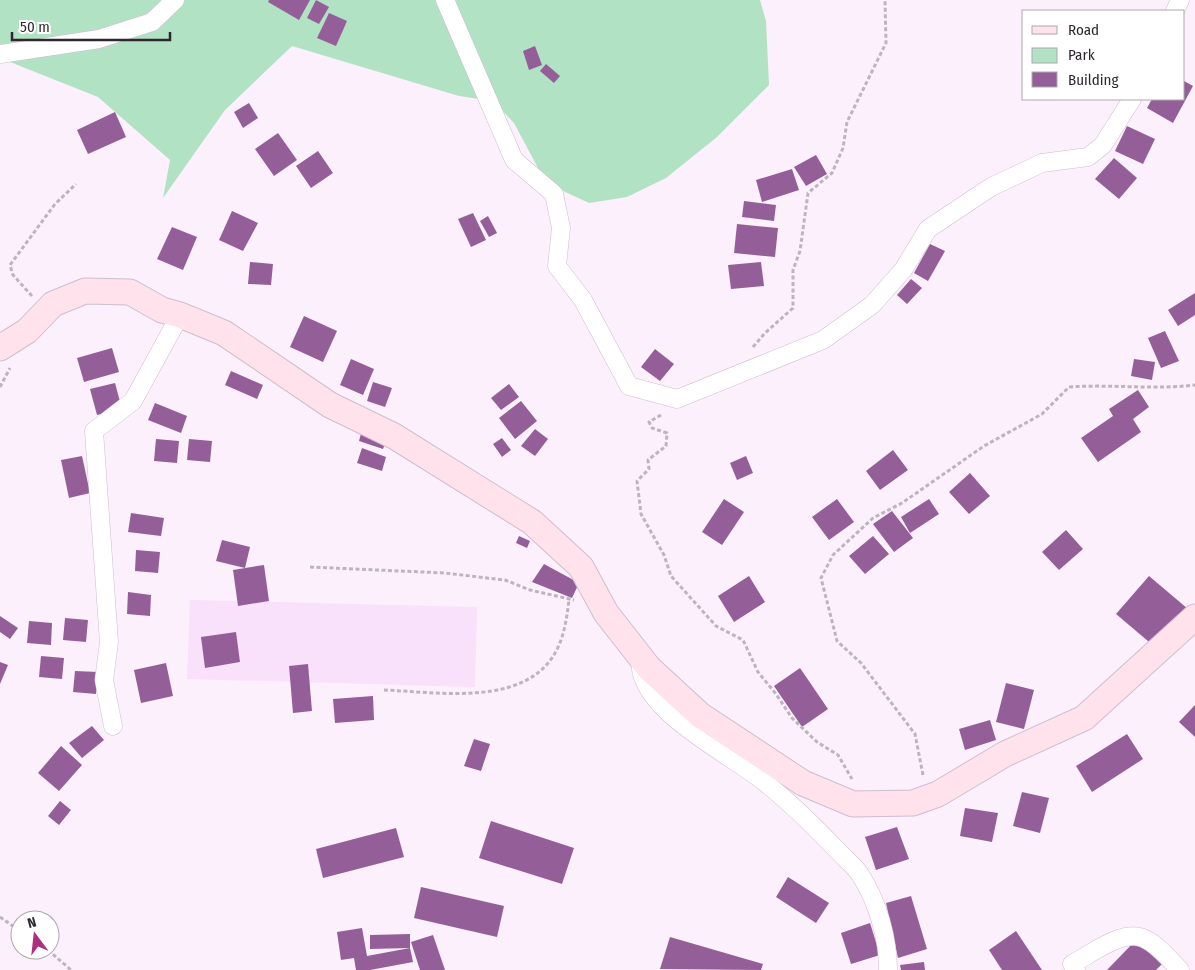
<svg xmlns="http://www.w3.org/2000/svg" width="1195" height="970" font-family="'Fira Sans Condensed',sans-serif">
	<style>
		.built { fill: #f9e0fb }
		.green { fill: #b1e2c4 }
		.building { fill: #945e99 }
		.lines { fill: none; stroke-linecap: round; stroke-linejoin: round }
		.street-casing { stroke: #cfbdd1; stroke-width: 19 }
		.secondary-casing { stroke: #cfbdd1; stroke-width: 27 }
		.path { stroke: #beb4be; stroke-width: 3; stroke-dasharray: 4 2.5; stroke-linecap: butt }
		.street { stroke: #fff; stroke-width: 18 }
		.secondary { stroke: #ffe2eb; stroke-width: 25 }
	</style>
	<rect width="100%" height="100%" fill="#fcf0fc"/>
	<path class="built" d="M190,600L477,607L475,687L187,679Z"/>
	<path class="green" d="M0,0H760L766,21L769,85L717,137L666,178L627,197L589,203L546,183L514,123L493,101L459,96L292,46L225,110L163,198L170,160L98,97L0,58Z"/>
	<g class="building">
		<path d="M269,0H310L299,20L268,2Z"/>
		<path d="M316,0L329,7L319,24L307,18Z"/>
		<path d="M329,13L347,21L336,46L317,38Z"/>
		<path d="M535,46L542,65L529,70L523,51Z"/>
		<path d="M546,64L560,76L554,83L540,71Z"/>
		<path d="M1184,81L1193,86L1173,123L1147,108L1152,99H1184Z"/>
		<path d="M249,103L258,118L243,128L234,112Z"/>
		<path d="M115,112L126,137L88,154L77,130Z"/>
		<path d="M1127,126L1155,139L1143,164L1115,151Z"/>
		<path d="M278,133L297,160L274,176L255,149Z"/>
		<path d="M318,151L333,173L311,188L296,166Z"/>
		<path d="M816,155L827,174L806,186L794,167Z"/>
		<path d="M1114,158L1137,178L1119,199L1095,179Z"/>
		<path d="M792,169L799,190L762,202L756,180Z"/>
		<path d="M744,201L776,205L774,221L742,217Z"/>
		<path d="M232,211L258,223L243,251L219,240Z"/>
		<path d="M473,213L486,240L471,247L458,219Z"/>
		<path d="M488,216L497,233L489,237L480,221Z"/>
		<path d="M737,224L778,228L775,257L734,253Z"/>
		<path d="M172,227L197,237L183,270L157,259Z"/>
		<path d="M930,244L945,251L928,281L914,273Z"/>
		<path d="M250,262L273,264L271,285L248,284Z"/>
		<path d="M761,262L764,286L731,289L728,265Z"/>
		<path d="M911,279L922,288L907,304L897,295Z"/>
		<path d="M1195,293V315L1178,326L1168,310Z"/>
		<path d="M304,316L337,331L323,362L290,347Z"/>
		<path d="M1165,331L1179,361L1161,368L1148,338Z"/>
		<path d="M112,348L119,372L84,382L77,358Z"/>
		<path d="M655,349L674,364L660,381L641,367Z"/>
		<path d="M351,359L374,369L363,395L340,385Z"/>
		<path d="M1134,359L1155,362L1152,380L1131,376Z"/>
		<path d="M231,371L263,385L257,399L225,385Z"/>
		<path d="M373,382L392,388L385,407L367,401Z"/>
		<path d="M115,383L122,409L97,415L90,389Z"/>
		<path d="M509,384L519,397L501,410L491,398Z"/>
		<path d="M1138,390L1149,407L1133,419L1141,432L1098,462L1081,438L1113,416L1109,409Z"/>
		<path d="M521,401L537,421L515,439L499,418Z"/>
		<path d="M155,403L187,416L181,433L148,420Z"/>
		<path d="M535,429L548,439L535,456L521,446Z"/>
		<path d="M362,430L387,438L383,449L359,441Z"/>
		<path d="M502,438L511,450L502,457L493,444Z"/>
		<path d="M156,439L179,441L177,463L154,461Z"/>
		<path d="M189,439L212,441L210,462L187,460Z"/>
		<path d="M362,448L386,457L382,471L357,463Z"/>
		<path d="M893,450L908,470L880,490L866,471Z"/>
		<path d="M82,456L90,493L69,498L61,460Z"/>
		<path d="M746,456L753,473L737,480L730,463Z"/>
		<path d="M970,473L990,496L969,514L949,492Z"/>
		<path d="M724,499L744,512L722,545L702,532Z"/>
		<path d="M837,499L854,522L829,540L812,517Z"/>
		<path d="M929,499L939,514L910,533L901,517Z"/>
		<path d="M892,511L913,538L894,552L873,524Z"/>
		<path d="M131,513L164,518L161,536L128,532Z"/>
		<path d="M1066,530L1083,549L1059,570L1042,552Z"/>
		<path d="M519,536L530,541L527,548L516,543Z"/>
		<path d="M873,536L889,554L865,574L849,556Z"/>
		<path d="M222,540L250,547L245,568L216,561Z"/>
		<path d="M136,550L160,552L158,573L135,571Z"/>
		<path d="M544,564L579,583L572,598L532,582Z"/>
		<path d="M264,565L269,601L238,606L233,570Z"/>
		<path d="M749,576L765,602L734,622L718,596Z"/>
		<path d="M1149,576L1188,609L1155,647L1116,614Z"/>
		<path d="M128,592L151,595L150,616L127,614Z"/>
		<path d="M0,616L18,628L10,639L0,632Z"/>
		<path d="M65,618L88,620L86,642L63,640Z"/>
		<path d="M29,621L52,623L51,645L27,643Z"/>
		<path d="M236,632L240,662L205,668L201,637Z"/>
		<path d="M41,656L64,658L62,679L39,677Z"/>
		<path d="M0,662L8,665L0,684Z"/>
		<path d="M166,663L173,696L141,703L134,670Z"/>
		<path d="M308,664L312,711L293,713L289,666Z"/>
		<path d="M800,668L828,709L802,727L774,686Z"/>
		<path d="M75,671L98,672L96,694L73,692Z"/>
		<path d="M1006,683L1034,690L1024,729L996,722Z"/>
		<path d="M373,696L374,720L335,723L333,699Z"/>
		<path d="M1195,705V737L1179,722Z"/>
		<path d="M990,720L996,740L965,750L959,729Z"/>
		<path d="M92,726L104,740L82,758L69,743Z"/>
		<path d="M1127,734L1143,759L1092,792L1076,766Z"/>
		<path d="M474,739L490,744L481,771L464,766Z"/>
		<path d="M61,746L82,765L59,791L38,773Z"/>
		<path d="M1022,792L1049,798L1040,833L1013,826Z"/>
		<path d="M60,801L71,810L59,825L48,816Z"/>
		<path d="M965,808L998,813L992,842L960,836Z"/>
		<path d="M491,821L574,848L562,884L479,858Z"/>
		<path d="M897,827L909,859L876,870L865,837Z"/>
		<path d="M396,828L404,857L323,878L316,849Z"/>
		<path d="M788,877L829,903L816,923L776,897Z"/>
		<path d="M421,887L504,906L497,937L414,918Z"/>
		<path d="M911,896L927,949L898,958L886,903Z"/>
		<path d="M870,923L880,955L851,964L841,933Z"/>
		<path d="M362,928L367,956L410,948L413,962L370,970H356L354,958L341,960L337,932Z"/>
		<path d="M1016,931L1042,970H1002L989,950Z"/>
		<path d="M410,934V948L370,949V935Z"/>
		<path d="M433,935L445,970H420L411,942Z"/>
		<path d="M670,937L763,964L761,970L660,969Z"/>
		<path d="M1136,940L1162,964L1156,970H1107Z"/>
		<path d="M924,962L925,970H901L900,965Z"/>
	</g>
	<g class="lines">
		<g class="street-casing">
			<g id="street">
				<path d="M445,0L514,160L554,194L561,228L557,266L583,300L629,386L677,399L823,340L872,305L903,270L928,229L991,187L1042,163L1088,157L1103,145L1132,99"/>
				<path d="M1175,11L1180,0"/>
				<path d="M0,54L99,39L152,22L175,0"/>
				<path d="M641,657C633,708 729,753 763,781C790,802 815,827 838,851C845,859 856,867 861,876C878,903 888,938 888,970"/>
				<path d="M113,726L104,680L109,642L94,431L133,401L180,315"/>
				<path d="M1076,970L1072,964C1091,954 1123,928 1145,939C1158,945 1170,960 1180,970"/>
			</g>
		</g>
		<g class="secondary-casing">
			<path id="secondary" d="M0,348L27,331L53,304L85,291L130,292L162,310L180,315L224,333L330,405L394,436L532,522L581,567L606,613L649,668L700,715L803,783L853,804L913,803L938,794L1005,754L1084,718L1195,617"/>
		</g>
		<g class="path">
			<path d="M32,296L13,275L10,265L55,204L76,184"/>
			<path d="M753,347L765,333L793,308V270L800,251L808,193L832,173L843,148L847,122L886,43L885,0"/>
			<path d="M0,387L10,368"/>
			<path d="M661,415L649,422L652,428L667,433L666,446L648,460L649,469L637,481L641,514L664,555L671,576L716,626L743,640L758,672L776,694L792,718L817,742L838,755L852,779"/>
			<path d="M310,567L445,573L505,580L530,590L574,600"/>
			<path d="M384,690C439,692 532,709 559,645C565,631 567,616 569,600"/>
			<path d="M923,775L915,734L861,663L837,641L821,578L833,555L873,518L902,503L984,446L1042,414L1069,387C1111,384 1153,390 1195,385"/>
			<path d="M0,917L20,931"/>
			<path d="M48,950L71,970"/>
		</g>
		<use href="#street" class="street"/>
		<use href="#secondary" class="secondary"/>
	</g>
	<rect x="1022" y="10" width="162" height="90" fill="#ffffff" stroke="#aba9ac"/>
	<rect x="1032" y="26" width="25" height="8" fill="#ffe2eb" stroke="#aba9ac"/>
	<text x="1068" y="35" font-size="15" fill="#2e272f">Road</text>
	<rect x="1032" y="48" width="25" height="15" fill="#b1e2c4" stroke="#aba9ac"/>
	<text x="1068" y="60" font-size="15" fill="#2e272f">Park</text>
	<rect x="1032" y="72" width="25" height="15" fill="#945e99" stroke="#aba9ac"/>
	<text x="1068" y="85" font-size="15" fill="#2e272f">Building</text>
	<g transform="translate(35 935) rotate(345)"><circle r="24" fill="#ffffff" stroke="#aba9ac"/>
	<path d="M0-4L9 19L0 12L-9 19Z" fill="#ad3080"/>
	<text y="-8" font-size="14" font-weight="bold" text-anchor="middle" fill="#2e272f">N</text>
	</g>
	<path d="M12 32v8h158v-8" fill="none" stroke="#2e272f" stroke-width="2.5"/>
	<text x="20" y="32" font-size="15" fill="#2e272f" stroke="#ffffff" stroke-width="4" paint-order="stroke">50 m</text>
</svg>
